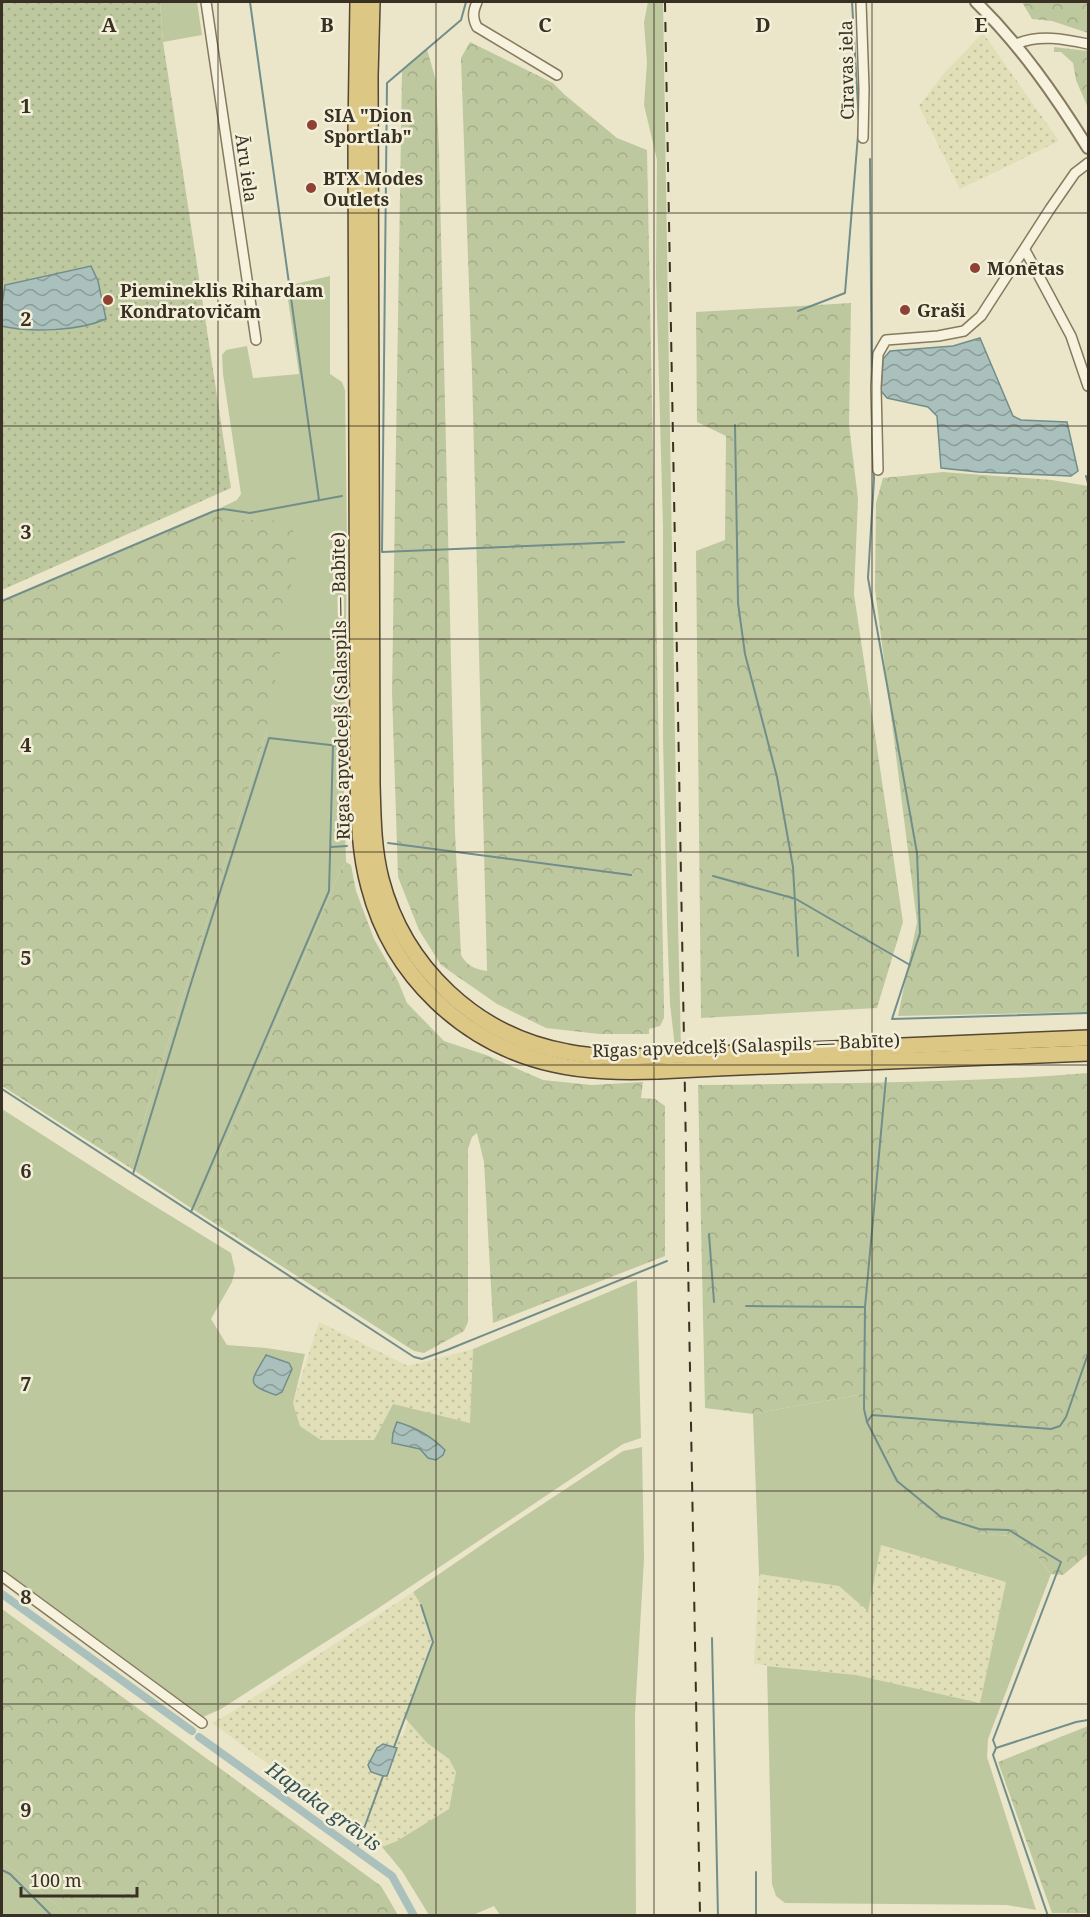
<svg xmlns="http://www.w3.org/2000/svg" width="1090" height="1917" font-family="'Noto Serif',serif">
	<style>
		.farmland { fill: url(#farmland-dots) }
		.grass { fill: #bec89f }
		.forest { fill: url(#forest-crowns) }
		.garden { fill: url(#garden-dots) }
		.water { fill: url(#water-waves); stroke: #718e8b; stroke-width: 1.5 }
		.lines { fill: none; stroke-linecap: round; stroke-linejoin: round }
		.stream { stroke: #718e8b; stroke-width: 2 }
		.canal { stroke: #aac0bc; stroke-width: 8 }
		.minor-casing { stroke: #867960; stroke-width: 12 }
		.tertiary-casing { stroke: #867960; stroke-width: 14 }
		.trunk-casing { stroke: #544733; stroke-width: 18 }
		.minor { stroke: #f6f2dd; stroke-width: 9 }
		.tertiary { stroke: #f6f2dd; stroke-width: 10 }
		.trunk { stroke: #ddc785; stroke-width: 15 }
		.rail { stroke: #383022; stroke-width: 2; stroke-dasharray: 10 10; stroke-linecap: butt }
		.trunk-bridge-casing { stroke: #544733; stroke-width: 18; stroke-linecap: butt }
		.trunk-bridge { stroke: #ddc785; stroke-width: 15 }
		.grid { fill: none; stroke: #383022; stroke-width: 1.5; stroke-opacity: 0.55 }
		.poi-dot { fill: #8f4136; stroke: #f3efd9; stroke-width: 2 }
		.labels { text-anchor: middle; dominant-baseline: central; stroke-width: 5; stroke-linejoin: round; paint-order: stroke }
		.street-label { font-size: 18px; fill: #383022; stroke: #f3efd9 }
		.poi-label { font-size: 18px; font-weight: bold; fill: #383022; stroke: #f3efd9; text-anchor: start }
		.water-label { font-size: 20px; font-style: italic; fill: #335356; stroke: #f3efd9 }
		.grid-label { font-size: 20px; text-anchor: middle; font-weight: bold; fill: #383022; stroke: #f3efd9; stroke-width: 5; stroke-linejoin: round; paint-order: stroke }
	</style>
	<defs>
		<pattern id="farmland-dots" width="8" height="8" patternUnits="userSpaceOnUse" patternTransform="scale(1.5)"><rect width="8" height="8" fill="#e0dfb8"/><path d="M2 2h.1M6 6h.1" fill="none" stroke="#c1c09e" stroke-width="1.8" stroke-linecap="round"/></pattern>
		<pattern id="forest-crowns" width="20" height="18" patternUnits="userSpaceOnUse" patternTransform="scale(1.5)"><rect width="20" height="18" fill="#bec89f"/><path d="M2 6a3 3 0 1 1 6 0M12 15a3 3 0 1 1 6 0" fill="none" stroke="#a4ac89"/></pattern>
		<pattern id="garden-dots" width="8" height="8" patternUnits="userSpaceOnUse" patternTransform="scale(1.5)"><rect width="8" height="8" fill="#bec89f"/><path d="M2 2h.1M6 6h.1" fill="none" stroke="#a4ac89" stroke-width="1.8" stroke-linecap="round"/></pattern>
		<pattern id="water-waves" width="16" height="10" patternUnits="userSpaceOnUse" patternTransform="scale(1.5)"><rect width="16" height="10" fill="#aac0bc"/><path d="M0 5q4-4 8 0t8 0" fill="none" stroke="#8b9c98"/></pattern>
	</defs>
	<rect width="100%" height="100%" fill="#ebe6ca"/>
	<g class="farmland">
		<path d="M983,33L1059,141L960,189L919,106L945,72Z"/>
		<path d="M319,1322L408,1366L473,1349L470,1423L393,1405L374,1440H321L300,1426L293,1403Z"/>
		<path d="M880,1545L1006,1582L980,1703L856,1675L754,1664L759,1574L839,1586L867,1610Z"/>
		<path d="M413,1592L421,1605L433,1642L398,1737L403,1736L408,1721L427,1743L449,1759L456,1772L449,1809L397,1841L382,1847L212,1723L230,1713Z"/>
	</g>
	<g class="grass">
		<path d="M160,2H197L202,35L163,42Z"/>
		<path d="M648,2H663L678,922L681,1047H675L670,1004L667,924L663,738V527L656,275L657,160L644,105L647,63L644,22Z"/>
		<path d="M330,276V374L342,382L345,390L347,539L344,794L346,862L340,871L197,1212L129,1167L267,730L270,520H242L223,509L214,511L237,500L241,494L223,374L222,355L226,350L247,346L253,378L299,374L286,286Z"/>
		<path d="M2,1109L127,1189L231,1253L235,1270L232,1282L211,1319L227,1345L266,1348L305,1354L293,1403L300,1426L321,1440H374L393,1404L470,1423L473,1349L637,1280L641,1438L623,1444L377,1609L221,1709L203,1717L2,1571Z"/>
		<path d="M858,1395L872,1434L977,1533L1009,1536L1036,1555L1051,1574L988,1739L987,1757L1036,1910L1007,1905L785,1903L776,1896L772,1884L767,1666L856,1675L980,1703L1006,1582L881,1545L868,1611L839,1586L759,1574L753,1414Z"/>
		<path d="M642,1447L644,1559L635,1714L636,1915H500L494,1906L473,1915H429L402,1871L382,1847L397,1841L449,1809L456,1772L449,1759L427,1743L405,1718L433,1642L421,1605L413,1592L493,1537L623,1451Z"/>
		<path d="M2,1862L25,1878L68,1915H2Z"/>
	</g>
	<g class="forest">
		<path d="M1022,2H1088V33L1052,21L1032,19Z"/>
		<path d="M470,42L553,83L565,95L617,138L647,150L664,1005V1018L660,1026L649,1029V1034H599L546,1028L497,1004L441,965L419,930L398,877L392,692L402,70L427,49L436,81L439,149L455,831L461,955C467,966 475,969 487,971L472,372L461,58Z"/>
		<path d="M1054,47L1088,51V108L1076,80L1073,63L1061,52H1054Z"/>
		<path d="M851,303L849,425L858,499L854,594L903,922L877,1008L701,1018L696,551L725,540L726,436L697,422L696,312Z"/>
		<path d="M943,472L1052,480L1088,486V567L1087,568L1088,573V1012L898,1016L917,922L875,589L876,503L883,478Z"/>
		<path d="M223,509L236,512L242,520H270L292,523L297,551L267,730L129,1167L2,1086V601L214,511Z"/>
		<path d="M346,862L351,865L356,891L374,939L398,981L407,1003L444,1041L486,1055L543,1080L592,1085L643,1082L641,1098L655,1099L665,1106V1256L493,1323L484,1162L477,1133L472,1137L468,1149V1322L464,1331L424,1353L414,1351L197,1212L340,871Z"/>
		<path d="M1088,1073V1554L1063,1575L1051,1574L1036,1555L1009,1536L977,1533L939,1519L910,1503L872,1434L858,1395L753,1414L705,1408L698,1085C828,1083 959,1084 1088,1073Z"/>
		<path d="M2,1609L381,1886L398,1915H68L25,1878L2,1862Z"/>
		<path d="M1088,1726V1913H1052L998,1762Z"/>
	</g>
	<path class="garden" d="M2,2H160L163,42L231,488L2,590Z"/>
	<g class="water">
		<path d="M91,266L98,281L106,319C79,331 30,333 2,326V305L5,285Z"/>
		<path d="M980,338L1013,416L1021,420L1067,422L1078,471L1071,476L978,472L941,468L937,416L928,407L887,398L881,391L883,359L890,351L953,346Z"/>
		<path d="M266,1355L289,1363L292,1369L282,1392L276,1395C244,1384 251,1382 266,1355Z"/>
		<path d="M397,1422C415,1427 432,1437 445,1450L443,1455L436,1460L428,1458L420,1449L392,1443L393,1433Z"/>
		<path d="M383,1744L397,1748L387,1776H383L371,1772L368,1765L377,1748Z"/>
	</g>
	<g class="lines">
		<g class="stream">
			<path d="M250,2L319,500"/>
			<path d="M466,2L461,20L387,83L382,552L624,542"/>
			<path d="M870,159L872,419"/>
			<path d="M798,311L845,293L859,123L852,2"/>
			<path d="M735,425L738,603L745,654L777,777L793,867L798,956"/>
			<path d="M872,430L874,479L868,578L917,853L920,933L892,1019L1088,1013"/>
			<path d="M1086,476L1088,483"/>
			<path d="M2,601L214,511L223,509L250,513L342,496"/>
			<path d="M388,843L631,875"/>
			<path d="M331,847L347,846"/>
			<path d="M713,876L796,899L910,965"/>
			<path d="M886,1078L865,1307L864,1409L867,1422L897,1481L941,1517L979,1529L1009,1530L1061,1562L993,1740L996,1748L1076,1722L1088,1720"/>
			<path d="M2,1089L414,1357L422,1359L447,1350L667,1261"/>
			<path d="M133,1174L192,980L269,738L339,746"/>
			<path d="M191,1212L329,891L333,746"/>
			<path d="M709,1234L714,1302"/>
			<path d="M746,1306L865,1307"/>
			<path d="M867,1422L872,1415L1051,1429L1060,1426L1066,1417L1088,1354"/>
			<path d="M712,1638L718,1916"/>
			<path d="M394,1747L433,1642L421,1605"/>
			<path d="M996,1748L993,1755L1048,1916"/>
			<path d="M362,1834L383,1776"/>
			<path d="M356,1850L358,1845"/>
			<path d="M2,1870L10,1874L52,1916"/>
			<path d="M756,1872V1916"/>
		</g>
		<g class="canal">
			<path d="M2,1594L192,1731"/>
			<path d="M199,1737L392,1876L414,1916"/>
		</g>
		<g class="minor-casing">
			<g id="minor">
				<path d="M206,2L256,340"/>
				<path d="M477,2C473,11 472,18 477,27L557,75"/>
				<path d="M861,2L864,89L863,138"/>
				<path d="M1016,44C1040,34 1064,39 1088,44"/>
				<path d="M1025,250L1071,336L1088,386"/>
				<path d="M878,470L876,387L878,354L886,340L938,336L964,331L981,316L1050,209L1075,173L1088,163"/>
				<path d="M2,1576L202,1723"/>
			</g>
		</g>
		<g class="tertiary-casing">
			<path id="tertiary" d="M976,2C1020,45 1055,95 1088,148"/>
		</g>
		<g class="trunk-casing">
			<g id="trunk">
				<path d="M358,2L356,133L358,778C359,815 359,851 369,887C392,976 464,1044 553,1064C587,1072 623,1072 658,1071"/>
				<path d="M372,2L370,76L372,784C373,816 373,848 381,879C404,967 476,1036 567,1052C597,1058 627,1057 657,1056"/>
				<path d="M716,1054L1088,1038"/>
				<path d="M717,1068L1088,1053"/>
			</g>
		</g>
		<use href="#minor" class="minor"/>
		<use href="#tertiary" class="tertiary"/>
		<use href="#trunk" class="trunk"/>
		<path class="rail" d="M665,2L700,1916"/>
		<g class="trunk-bridge-casing">
			<g id="trunk-bridge">
				<path d="M657,1056L716,1054"/>
				<path d="M658,1071L717,1068"/>
			</g>
		</g>
		<use href="#trunk-bridge" class="trunk-bridge"/>
	</g>
	<path class="grid" d="M218,2V1916M436,2V1916M654,2V1916M872,2V1916M2,213H1088M2,426H1088M2,639H1088M2,852H1088M2,1065H1088M2,1278H1088M2,1491H1088M2,1704H1088"/>
	<g class="poi-dot">
		<circle cx="312" cy="125" r="6"/>
		<circle cx="311" cy="188" r="6"/>
		<circle cx="975" cy="268" r="6"/>
		<circle cx="108" cy="300" r="6"/>
		<circle cx="905" cy="310" r="6"/>
	</g>
	<g class="labels">
		<g class="street-label">
			<text transform="translate(846 70) rotate(-91)">Cīravas iela</text>
			<text transform="translate(247 168) rotate(82)">Āru iela</text>
			<text transform="translate(340 686) rotate(-91)">Rīgas apvedceļš (Salaspils — Babīte)</text>
			<text transform="translate(746 1045) rotate(-2)">Rīgas apvedceļš (Salaspils — Babīte)</text>
		</g>
		<g class="poi-label">
			<text x="324" y="115">SIA "Dion<tspan x="324" dy="21">Sportlab"</tspan></text>
			<text x="323" y="178">BTX Modes<tspan x="323" dy="21">Outlets</tspan></text>
			<text x="987" y="268">Monētas</text>
			<text x="120" y="290">Piemineklis Rihardam<tspan x="120" dy="21">Kondratovičam</tspan></text>
			<text x="917" y="310">Graši</text>
		</g>
		<g class="water-label">
			<text transform="translate(324 1806) rotate(36)">Hapaka grāvis</text>
		</g>
	</g>
	<g class="grid-label">
		<text x="109" y="32">A</text>
		<text x="327" y="32">B</text>
		<text x="545" y="32">C</text>
		<text x="763" y="32">D</text>
		<text x="981" y="32">E</text>
		<text x="26" y="113">1</text>
		<text x="26" y="326">2</text>
		<text x="26" y="539">3</text>
		<text x="26" y="752">4</text>
		<text x="26" y="965">5</text>
		<text x="26" y="1178">6</text>
		<text x="26" y="1391">7</text>
		<text x="26" y="1604">8</text>
		<text x="26" y="1817">9</text>
	</g>
	<rect width="1090" height="1917" fill="none" stroke="#383022" stroke-width="6"/>
	<path d="M21 1887v9h116v-9" fill="none" stroke="#383022" stroke-width="3"/>
	<text x="30" y="1887" font-size="18" fill="#383022" stroke="#f3efd9" stroke-width="4.5" paint-order="stroke">100 m</text>
</svg>
